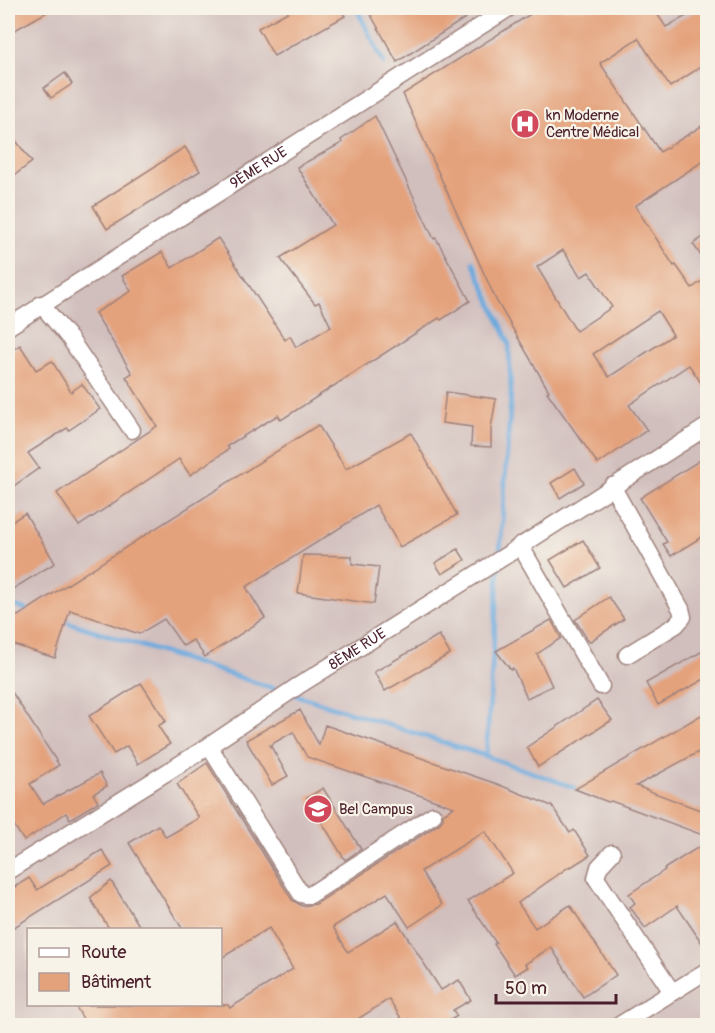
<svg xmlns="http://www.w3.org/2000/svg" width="715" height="1033" font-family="Pangolin,sans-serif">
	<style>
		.industrial { fill: #d1bfbd; fill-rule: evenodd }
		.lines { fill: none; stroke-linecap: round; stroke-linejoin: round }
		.stream { stroke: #6caade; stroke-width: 4.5 }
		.building { fill: #e4a27c; fill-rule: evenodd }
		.minor-casing { stroke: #9f827d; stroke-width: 19 }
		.minor { stroke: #fff; stroke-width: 16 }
		.labels { text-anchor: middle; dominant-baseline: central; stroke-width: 4.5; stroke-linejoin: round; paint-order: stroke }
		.poi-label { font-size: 15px; fill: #4a1f2b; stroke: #f7f3e8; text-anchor: start }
		.street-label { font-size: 15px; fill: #4a1f2b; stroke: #f7f3e8 }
	</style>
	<rect width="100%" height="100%" fill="#f7f3e8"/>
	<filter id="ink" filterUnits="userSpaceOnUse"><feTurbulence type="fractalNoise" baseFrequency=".0167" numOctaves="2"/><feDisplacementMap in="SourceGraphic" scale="12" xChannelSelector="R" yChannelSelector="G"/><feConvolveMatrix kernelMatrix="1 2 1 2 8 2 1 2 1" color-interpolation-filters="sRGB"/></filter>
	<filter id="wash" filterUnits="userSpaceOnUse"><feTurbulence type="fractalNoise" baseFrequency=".008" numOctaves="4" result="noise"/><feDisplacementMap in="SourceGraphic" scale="24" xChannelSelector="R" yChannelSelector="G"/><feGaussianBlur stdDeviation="1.35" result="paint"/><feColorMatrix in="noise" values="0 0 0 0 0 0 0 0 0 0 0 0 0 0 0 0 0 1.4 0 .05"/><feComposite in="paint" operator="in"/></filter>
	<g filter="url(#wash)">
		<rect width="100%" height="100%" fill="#f4e6cf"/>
		<path class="industrial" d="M8,8H707V1025H8ZM28,930H220V1004H28Z"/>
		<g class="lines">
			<g class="stream">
				<path d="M356,8L384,63"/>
				<path d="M473,262L509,343L511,395L500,553"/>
				<path d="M8,603L33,612"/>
				<path d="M61,620L282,691"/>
				<path d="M293,694L486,756L581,790"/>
				<path d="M486,756L499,565"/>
			</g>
		</g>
		<g id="blocks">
			<g class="building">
				<path d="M8,8H54L8,34Z"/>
				<path d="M295,8H339L345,16L274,56L258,28Z"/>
				<path d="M368,8H481L397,62L371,15L372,14Z"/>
				<path d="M540,8H653L666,27L701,8H708V62L670,87L638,38L600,63L660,152L708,122V158L635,206L674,266L676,265L692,288L708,277V393L689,365L629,405L647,430L598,464L547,392L549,391L496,300L403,94ZM563,250L581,277L589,272L612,307L576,331L537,267ZM658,311L673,335L609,377L593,354Z"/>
				<path d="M65,73L72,84L51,98L44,88Z"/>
				<path d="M375,116L434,239L436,238L470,301L441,320L439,318L281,420L278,415L227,446L229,449L190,475L179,459L79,526L57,493L157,426L126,377L132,373L95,313L131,291L122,276L162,252L172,268L218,238L285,340L290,336L296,347L331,327L319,302L315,304L280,258L333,225L297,167L342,143L341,140Z"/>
				<path d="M8,130L32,162L8,180Z"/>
				<path d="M185,147L200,171L107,229L93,206Z"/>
				<path d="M708,234V266L693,244Z"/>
				<path d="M20,345L36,370L52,361L71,392L82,384L100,409L69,430L67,428L28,453L39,468L8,490V353Z"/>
				<path d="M446,392L496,399L491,428V447L471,446L472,427L442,423Z"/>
				<path d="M318,425L346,469L411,433L457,515L400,547L376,505L246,587L265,618L205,657L193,640L183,646L164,619L139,634L70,610L55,658L8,643V613L18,616Z"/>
				<path d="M708,455V533L671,556L663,544L667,542L640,498Z"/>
				<path d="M575,468L584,483L560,498L551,483Z"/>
				<path d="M25,513L55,563L8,592V524Z"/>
				<path d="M583,540L600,568L567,588L550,560Z"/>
				<path d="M458,549L465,560L442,574L435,563Z"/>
				<path d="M303,555L352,556V564L379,567L374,604L298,593Z"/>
				<path d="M609,597L624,619L589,642L575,620Z"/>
				<path d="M551,620L561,638L537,654L552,686L527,698L513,668L511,670L496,651Z"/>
				<path d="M439,635L450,654L385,691L374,672Z"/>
				<path d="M708,648V677L658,705L646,683Z"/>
				<path d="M141,683L166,721L158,726L170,744L138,764L127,746L114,754L89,716Z"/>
				<path d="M8,686L59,765L30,784L43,804L100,773L107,786L93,794L98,802L70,819L66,813L24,841L8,816Z"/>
				<path d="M597,700L612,720L538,767L527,747Z"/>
				<path d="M300,710L319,745L325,725L497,784L552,806L570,833L574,830L590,855L571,867L570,866L518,903L535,928L570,905L616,975L583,997L551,947L525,964L528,967L515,975L494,944L496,943L468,901L513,873L485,831L421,871L442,905L409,927L387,893L333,927L348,952L397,921L441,990L459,980L471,1000L453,1010L457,1016L441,1026H406L389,999L347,1026H87L75,1005H228L230,1008L293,969L269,928L236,948V949L220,959V930H183L129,843L158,825L166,837L199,818L177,784L207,763L292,900L302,906L316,904L439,824L443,819V814L454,807L307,757L293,732L270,745L288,776L272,785L246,740Z"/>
				<path d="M708,711V747L636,786L708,813V837L611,801L608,802L575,789Z"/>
				<path d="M323,788L361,849L345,860L307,798Z"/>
				<path d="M708,841V952L677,906L645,928L630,907L635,903L629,894L665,870L664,869Z"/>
				<path d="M102,850L112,866L8,931V891L29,878L37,890Z"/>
				<path d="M111,881L142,930H110L90,898Z"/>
			</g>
		</g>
	</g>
	<g filter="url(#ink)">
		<use href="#blocks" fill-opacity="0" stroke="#9f827d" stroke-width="1.5"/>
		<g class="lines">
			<g class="minor-casing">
				<g id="minor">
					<path d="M41,304L70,339L132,430"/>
					<path id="s1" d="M8,327L509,8"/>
					<path d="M612,486L681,609L683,617L676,625L627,655"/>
					<path d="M520,545L601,686"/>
					<path d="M209,746L301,894L305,895H310L433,815"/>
					<path d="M612,853L599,867L596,878L672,992"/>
					<path id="s2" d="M8,871L209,746L298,686L502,558L708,426"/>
					<path d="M618,1026L708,970"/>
				</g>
			</g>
			<use href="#minor" class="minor"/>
		</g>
	</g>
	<defs>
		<g id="hospital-disc" transform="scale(1.5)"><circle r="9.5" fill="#d1495b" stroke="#f7f3e8"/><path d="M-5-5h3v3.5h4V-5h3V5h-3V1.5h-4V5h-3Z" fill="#fff"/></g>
		<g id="university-disc" transform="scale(1.5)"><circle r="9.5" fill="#d1495b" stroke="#f7f3e8"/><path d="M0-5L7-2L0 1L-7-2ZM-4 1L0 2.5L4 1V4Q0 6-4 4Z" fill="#fff"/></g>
	</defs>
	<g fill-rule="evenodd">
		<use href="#hospital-disc" x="525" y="124"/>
		<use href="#university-disc" x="318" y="809"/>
	</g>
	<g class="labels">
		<g class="poi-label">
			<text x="546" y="115">kn Moderne<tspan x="546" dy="17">Centre Médical</tspan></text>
			<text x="339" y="809">Bel Campus</text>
		</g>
		<g class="street-label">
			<text stroke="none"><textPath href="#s1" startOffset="297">9ÈME RUE</textPath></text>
			<text stroke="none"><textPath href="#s2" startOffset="414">8ÈME RUE</textPath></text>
		</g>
	</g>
	<rect width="715" height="1033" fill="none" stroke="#f7f3e8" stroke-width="30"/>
	<rect x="27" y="928" width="195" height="78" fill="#f7f3e8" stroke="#b29e9c" stroke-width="1.5"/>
	<rect x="39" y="948" width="30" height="9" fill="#ffffff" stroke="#b29e9c" stroke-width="1.5"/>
	<text x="81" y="958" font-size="18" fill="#4a1f2b">Route</text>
	<rect x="39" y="973" width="30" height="18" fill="#e4a27c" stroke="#b29e9c" stroke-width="1.5"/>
	<text x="81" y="988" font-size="18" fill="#4a1f2b">Bâtiment</text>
	<path d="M496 994v9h120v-9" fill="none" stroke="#4a1f2b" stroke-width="3"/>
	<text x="505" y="994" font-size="18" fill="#4a1f2b" stroke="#f7f3e8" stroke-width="4.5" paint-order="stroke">50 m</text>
</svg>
